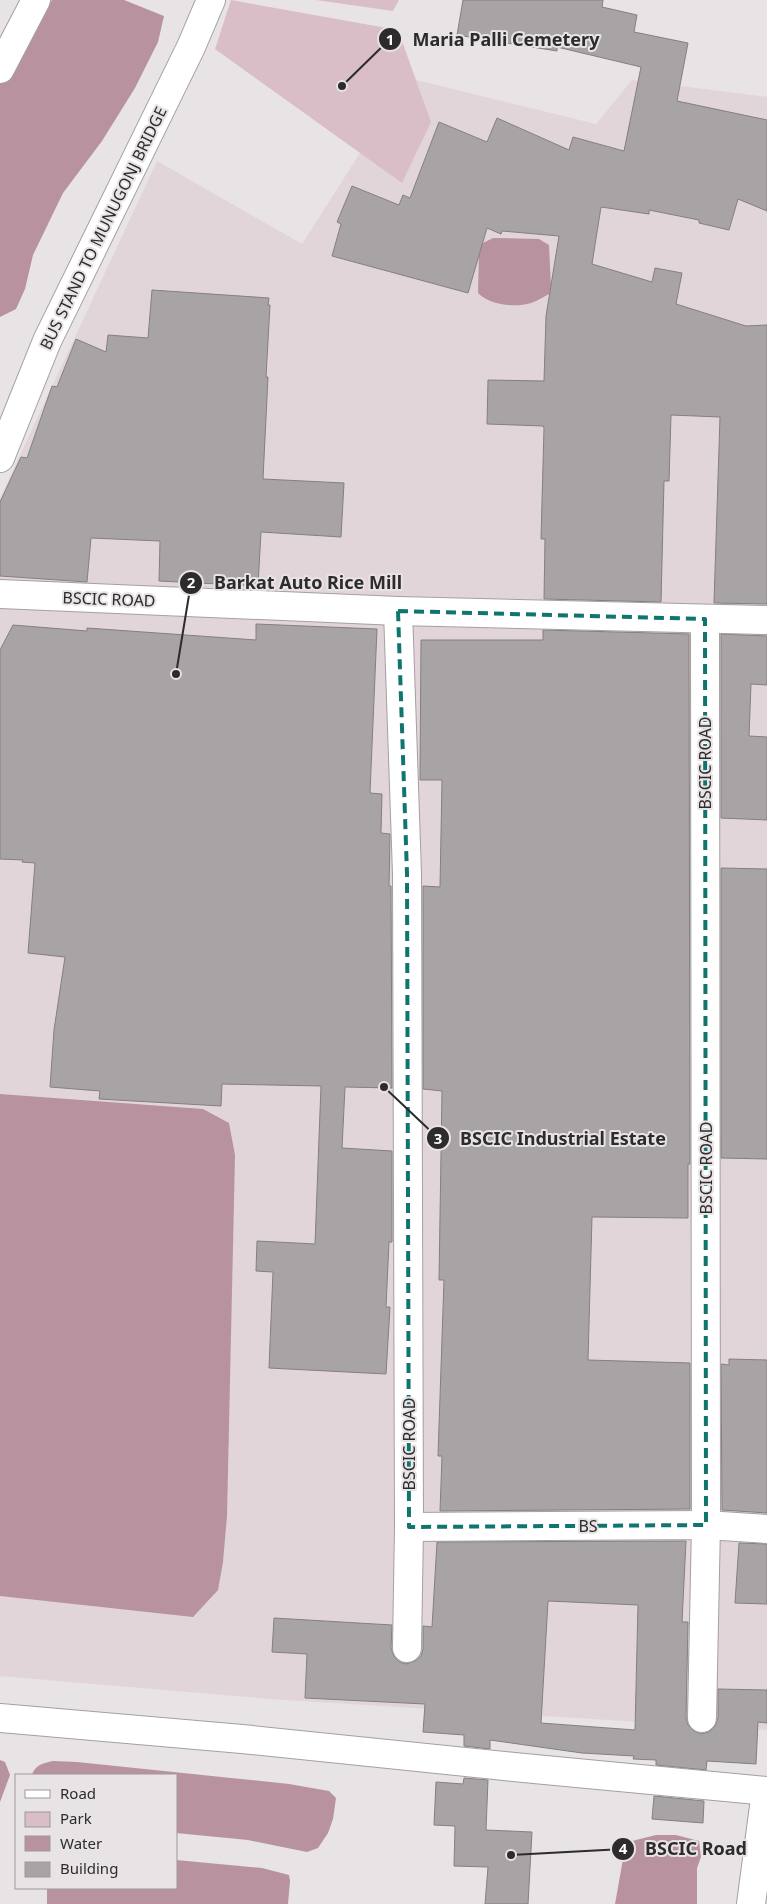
<svg xmlns="http://www.w3.org/2000/svg" width="767" height="1904" font-family="'Noto Sans',sans-serif">
	<style>
		.built { fill: #e2d5d9 }
		.green { fill: #d9bec7 }
		.water { fill: #b9929f }
		.building { fill: #a8a3a5; stroke: #847f81; fill-rule: evenodd }
		.lines { fill: none; stroke-linecap: round; stroke-linejoin: round }
		.secondary-casing { stroke: #a4a0a1; stroke-width: 30 }
		.highway-casing { stroke: #a4a0a1; stroke-width: 30 }
		.secondary { stroke: #fff; stroke-width: 28 }
		.highway { stroke: #fff; stroke-width: 28 }
		.marked { fill: none; stroke: #0f766e; stroke-width: 4; stroke-dasharray: 10 6; stroke-linejoin: round }
		.labels { text-anchor: middle; dominant-baseline: central; stroke-width: 4; stroke-linejoin: round; paint-order: stroke }
		.street-label { font-size: 16px; fill: #2d2b2c; stroke: #e8e3e5 }
		.leader { fill: none; stroke: #2d2b2c; stroke-width: 2 }
		.callout-dot { fill: #2d2b2c; stroke: #e8e3e5; stroke-width: 2 }
		.mark-label { font-size: 15px; text-anchor: middle; font-weight: bold; fill: #fff }
		.callout-label { font-size: 18px; text-anchor: middle; font-weight: bold; fill: #2d2b2c; stroke: #e8e3e5; stroke-width: 4; stroke-linejoin: round; paint-order: stroke }
	</style>
	<rect width="100%" height="100%" fill="#e8e3e5"/>
	<path class="built" d="M408,78L596,124L632,80L767,97V1730L270,1699L0,1676V498L157,161L302,244Z"/>
	<g class="green">
		<path d="M231,0L398,30L431,122L402,183L215,49Z"/>
		<path d="M316,0H399L393,11Z"/>
	</g>
	<g class="water">
		<path d="M52,0H124L164,16L158,42L135,88L102,141L63,193L33,255L25,289L16,309L0,317V80Z"/>
		<path d="M493,238L539,239L549,245L551,287L549,294C543,297 537,301 531,303C514,308 490,305 478,293L479,254L483,243Z"/>
		<path d="M0,1094L203,1109L229,1123L235,1155L227,1516L223,1562L218,1590L193,1617L0,1596Z"/>
		<path d="M0,1760L5,1762L10,1775L0,1802Z"/>
		<path d="M53,1761L77,1762L289,1784L329,1791L336,1798L333,1819L328,1833L318,1848L307,1852L248,1840L176,1833V1775H32C35,1765 43,1763 53,1761Z"/>
		<path d="M656,1835H676L699,1841L701,1857L697,1868V1904H615L623,1859L632,1841Z"/>
		<path d="M176,1860L262,1868L289,1875L290,1881L288,1904H47V1888H176Z"/>
	</g>
	<g class="building">
		<path d="M463,0H603L602,7L637,15L634,32L688,43L677,101L767,120V211L738,199L729,230L699,223V220L649,210V214L601,207L592,264L652,282L655,268L682,273L676,304L746,326L767,325V604L714,603L720,417L671,415L669,481H664L661,602L544,599L545,539H541L544,428L543,426L487,424L488,380L544,381L546,316L559,236L502,231L501,234L487,228L468,293L332,256L341,224L337,222L352,186L399,205L403,195L410,198L439,122L487,142L497,118L569,150L573,137L624,151L641,67L557,47V51L457,35Z"/>
		<path d="M152,290L269,298L268,305H270L266,377H268L263,479L344,483L341,537L261,532L258,586L159,581L160,541L91,538L87,582L0,576V502L21,457L27,458L52,386L57,387L76,339L106,352L108,335L148,338Z"/>
		<path d="M256,624L377,629L370,793L382,794L381,833L390,834L389,886H391L392,1088L345,1087L342,1148L392,1151V1242H389L386,1307H390L386,1374L269,1368L273,1272L256,1271L257,1241L315,1244L321,1086L222,1084L221,1106L99,1099L100,1091L50,1087L54,1030L65,957L28,953L35,863L22,862L23,860L0,859V650L13,625L87,631V628L256,640Z"/>
		<path d="M543,630L689,634L690,1164H688V1218L592,1217L588,1360L690,1363V1509L440,1511L442,1456H438L444,1280H439L442,1091L423,1089V886L440,887L442,780H420L421,640H543Z"/>
		<path d="M721,634L767,636V685L751,684L749,736L767,737V820L721,818Z"/>
		<path d="M721,868L767,869V1159L721,1158Z"/>
		<path d="M729,1359L767,1360V1513L722,1510L721,1364L729,1365Z"/>
		<path d="M686,1541L682,1622H688L686,1718L688,1725L694,1731L701,1734L709,1732L715,1726L718,1718V1689L767,1690V1723L758,1722L756,1764L707,1761L706,1770L656,1765V1760L633,1759L634,1756L582,1753L490,1740V1749L464,1746V1735L423,1732L425,1704L305,1698L307,1654L272,1652L274,1618L392,1625L391,1648L394,1656L399,1662L406,1664L415,1661L421,1656L423,1649V1626L432,1627L437,1542ZM548,1601L638,1605L635,1730L541,1723Z"/>
		<path d="M739,1543L767,1544V1604L735,1603Z"/>
		<path d="M464,1778L488,1780L486,1830L532,1832L528,1904H485L488,1867L454,1866L455,1826L434,1825L436,1782L463,1784Z"/>
		<path d="M654,1796L704,1801L703,1823L652,1819Z"/>
	</g>
	<g class="lines">
		<g class="secondary-casing">
			<g id="secondary">
				<path d="M0,458L47,341L191,47L211,0"/>
				<path d="M0,594L398,611L767,620"/>
				<path d="M398,611L407,874L409,1527L407,1648"/>
				<path d="M409,1527L706,1525L767,1529"/>
				<path d="M0,1718L242,1739L524,1768L767,1791"/>
				<path d="M702,1718L706,1525L705,619"/>
				<path d="M751,1904L766,1791"/>
			</g>
		</g>
		<g class="highway-casing">
			<path id="highway" d="M0,69L36,0"/>
		</g>
		<use href="#secondary" class="secondary"/>
		<use href="#highway" class="highway"/>
	</g>
	<path class="marked" d="M398,611L705,619L706,1525L409,1527L407,874Z"/>
	<g class="labels">
		<g class="street-label">
			<text transform="translate(103 228) rotate(-64)">BUS STAND TO MUNUGONJ BRIDGE</text>
			<text transform="translate(109 599) rotate(2)">BSCIC ROAD</text>
			<text transform="translate(705 763) rotate(-90)">BSCIC ROAD</text>
			<text transform="translate(706 1168) rotate(-90)">BSCIC ROAD</text>
			<text transform="translate(409 1444) rotate(-90)">BSCIC ROAD</text>
			<text x="588" y="1526">BS</text>
		</g>
	</g>
	<path class="leader" d="M342 86L390 39M176 674L191 583M384 1087L438 1138M511 1855L623 1849"/>
	<g class="callout-dot">
		<circle cx="342" cy="86" r="5"/>
		<circle cx="176" cy="674" r="5"/>
		<circle cx="384" cy="1087" r="5"/>
		<circle cx="511" cy="1855" r="5"/>
		<circle cx="390" cy="39" r="12"/>
		<circle cx="191" cy="583" r="12"/>
		<circle cx="438" cy="1138" r="12"/>
		<circle cx="623" cy="1849" r="12"/>
	</g>
	<g class="mark-label">
		<text x="390" y="45">1</text>
		<text x="191" y="588">2</text>
		<text x="438" y="1144">3</text>
		<text x="623" y="1854">4</text>
	</g>
	<g class="callout-label">
		<text x="506" y="46">Maria Palli Cemetery</text>
		<text x="308" y="589">Barkat Auto Rice Mill</text>
		<text x="563" y="1145">BSCIC Industrial Estate</text>
		<text x="696" y="1855">BSCIC Road</text>
	</g>
	<rect x="15" y="1774" width="162" height="115" fill="#e8e3e5" stroke="#9d999b"/>
	<rect x="25" y="1790" width="25" height="8" fill="#ffffff" stroke="#9d999b"/>
	<text x="60" y="1799" font-size="15" fill="#2d2b2c">Road</text>
	<rect x="25" y="1812" width="25" height="15" fill="#d9bec7" stroke="#9d999b"/>
	<text x="60" y="1824" font-size="15" fill="#2d2b2c">Park</text>
	<rect x="25" y="1836" width="25" height="15" fill="#b9929f" stroke="#9d999b"/>
	<text x="60" y="1849" font-size="15" fill="#2d2b2c">Water</text>
	<rect x="25" y="1862" width="25" height="15" fill="#a8a3a5" stroke="#9d999b"/>
	<text x="60" y="1874" font-size="15" fill="#2d2b2c">Building</text>
</svg>
